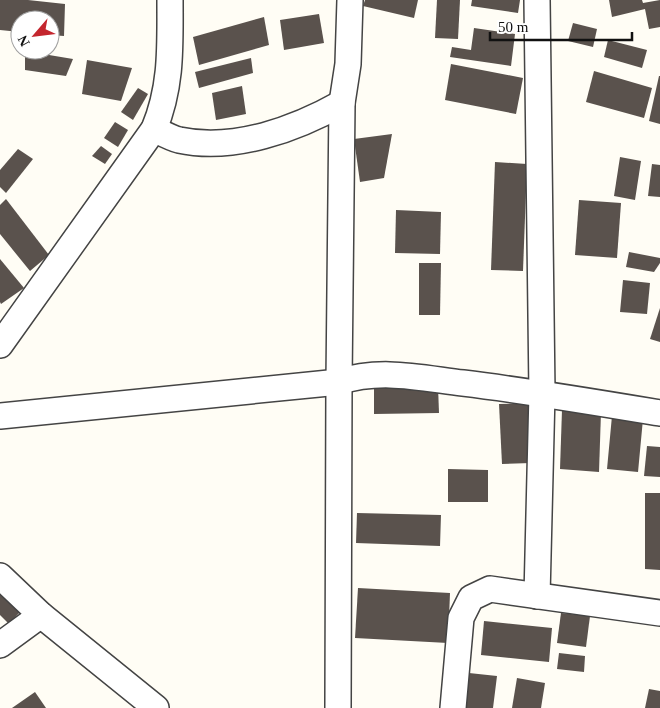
<svg xmlns="http://www.w3.org/2000/svg" width="660" height="708" font-family="Georgia,serif">
	<style>
		.building { fill: #5a524d }
		.lines { fill: none; stroke-linecap: round; stroke-linejoin: round }
		.minor-casing { stroke: #444; stroke-width: 28 }
		.minor { stroke: #fff; stroke-width: 25 }
	</style>
	<rect width="100%" height="100%" fill="#fffdf5"/>
	<g class="building">
		<path d="M0,0H28L65,4L64,36L50,35V20H20V32L0,30Z"/>
		<path d="M365,0H418L414,18L363,6Z"/>
		<path d="M437,0H460L458,39L435,38Z"/>
		<path d="M472,0H520L518,13L471,6Z"/>
		<path d="M609,0H642L643,3L660,0V27L649,29L645,9L612,17Z"/>
		<path d="M319,14L324,43L284,50L280,20Z"/>
		<path d="M264,17L269,45L199,65L193,37Z"/>
		<path d="M573,23L597,29L593,47L568,41Z"/>
		<path d="M474,28L515,34L511,66L450,57L452,47L471,50Z"/>
		<path d="M608,40L647,50L642,68L604,57Z"/>
		<path d="M25,51L73,59L66,76L25,70Z"/>
		<path d="M251,58L253,73L199,88L195,72Z"/>
		<path d="M87,60L132,68L121,101L82,94Z"/>
		<path d="M451,64L523,78L516,114L445,100Z"/>
		<path d="M594,71L652,88L644,118L586,102Z"/>
		<path d="M659,76H660V124L649,121Z"/>
		<path d="M242,86L246,114L216,120L212,93Z"/>
		<path d="M138,88L148,94L133,120L121,112Z"/>
		<path d="M115,122L128,130L118,147L104,138Z"/>
		<path d="M392,134L384,178L360,182L354,139Z"/>
		<path d="M101,146L112,154L105,164L92,156Z"/>
		<path d="M18,149L33,159L6,193L0,187V170Z"/>
		<path d="M620,157L641,161L635,200L614,196Z"/>
		<path d="M495,162L527,164L523,271L491,270Z"/>
		<path d="M652,164L660,165V197L648,196Z"/>
		<path d="M6,199L49,255L30,271L0,234V205Z"/>
		<path d="M579,200L621,203L617,258L575,255Z"/>
		<path d="M396,210L441,212L440,254L395,253Z"/>
		<path d="M629,252L660,258V263L654,272L626,267Z"/>
		<path d="M0,259L24,288L1,304L0,302Z"/>
		<path d="M419,263H441L440,315H419Z"/>
		<path d="M623,280L650,283L647,314L620,312Z"/>
		<path d="M660,308V342L650,339Z"/>
		<path d="M438,386L439,413L374,414V388Z"/>
		<path d="M529,403L531,463L502,464L499,404Z"/>
		<path d="M562,410L601,412L599,472L560,469Z"/>
		<path d="M612,416L643,419L638,472L607,469Z"/>
		<path d="M647,446L660,447V477L644,476Z"/>
		<path d="M448,469L488,470V502H448Z"/>
		<path d="M645,493H660V570L645,569Z"/>
		<path d="M357,513L441,515L440,546L356,543Z"/>
		<path d="M358,588L450,593L448,643L355,638Z"/>
		<path d="M0,591L20,612L9,624L0,615Z"/>
		<path d="M561,613L590,616L586,647L557,643Z"/>
		<path d="M484,621L552,628L549,662L481,655Z"/>
		<path d="M559,653L585,656L584,672L557,669Z"/>
		<path d="M469,673L497,676L493,708H465Z"/>
		<path d="M517,678L545,683L541,708H512Z"/>
		<path d="M649,689L660,691V708H645Z"/>
		<path d="M35,692L46,708H12Z"/>
	</g>
	<g class="lines">
		<g class="minor-casing">
			<g id="minor">
				<path d="M537,0L542,393L537,596"/>
				<path d="M154,129C162,133 171,138 179,140C234,152 296,129 342,103"/>
				<path d="M0,345L154,129C172,86 170,46 170,0"/>
				<path d="M0,416L339,382C380,368 421,378 463,383C529,391 594,402 660,413"/>
				<path d="M0,576L41,615L156,708"/>
				<path d="M0,645L41,615"/>
				<path d="M338,708L339,382L342,103L348,64L350,0"/>
				<path d="M453,708L461,618L471,598L490,589L660,613"/>
			</g>
		</g>
		<use href="#minor" class="minor"/>
	</g>
	<g transform="translate(35 35) rotate(242)"><circle r="24" fill="#ffffff" stroke="#a0a0a0"/>
	<path d="M0-4L9 19L0 12L-9 19Z" fill="#c4262e"/>
	<text y="-8" font-size="14" font-weight="bold" text-anchor="middle" fill="#111111">N</text>
	</g>
	<path d="M490 32v8h142v-8" fill="none" stroke="#111111" stroke-width="2.5"/>
	<text x="498" y="32" font-size="15" fill="#111111" stroke="#ffffff" stroke-width="4" paint-order="stroke">50 m</text>
</svg>
